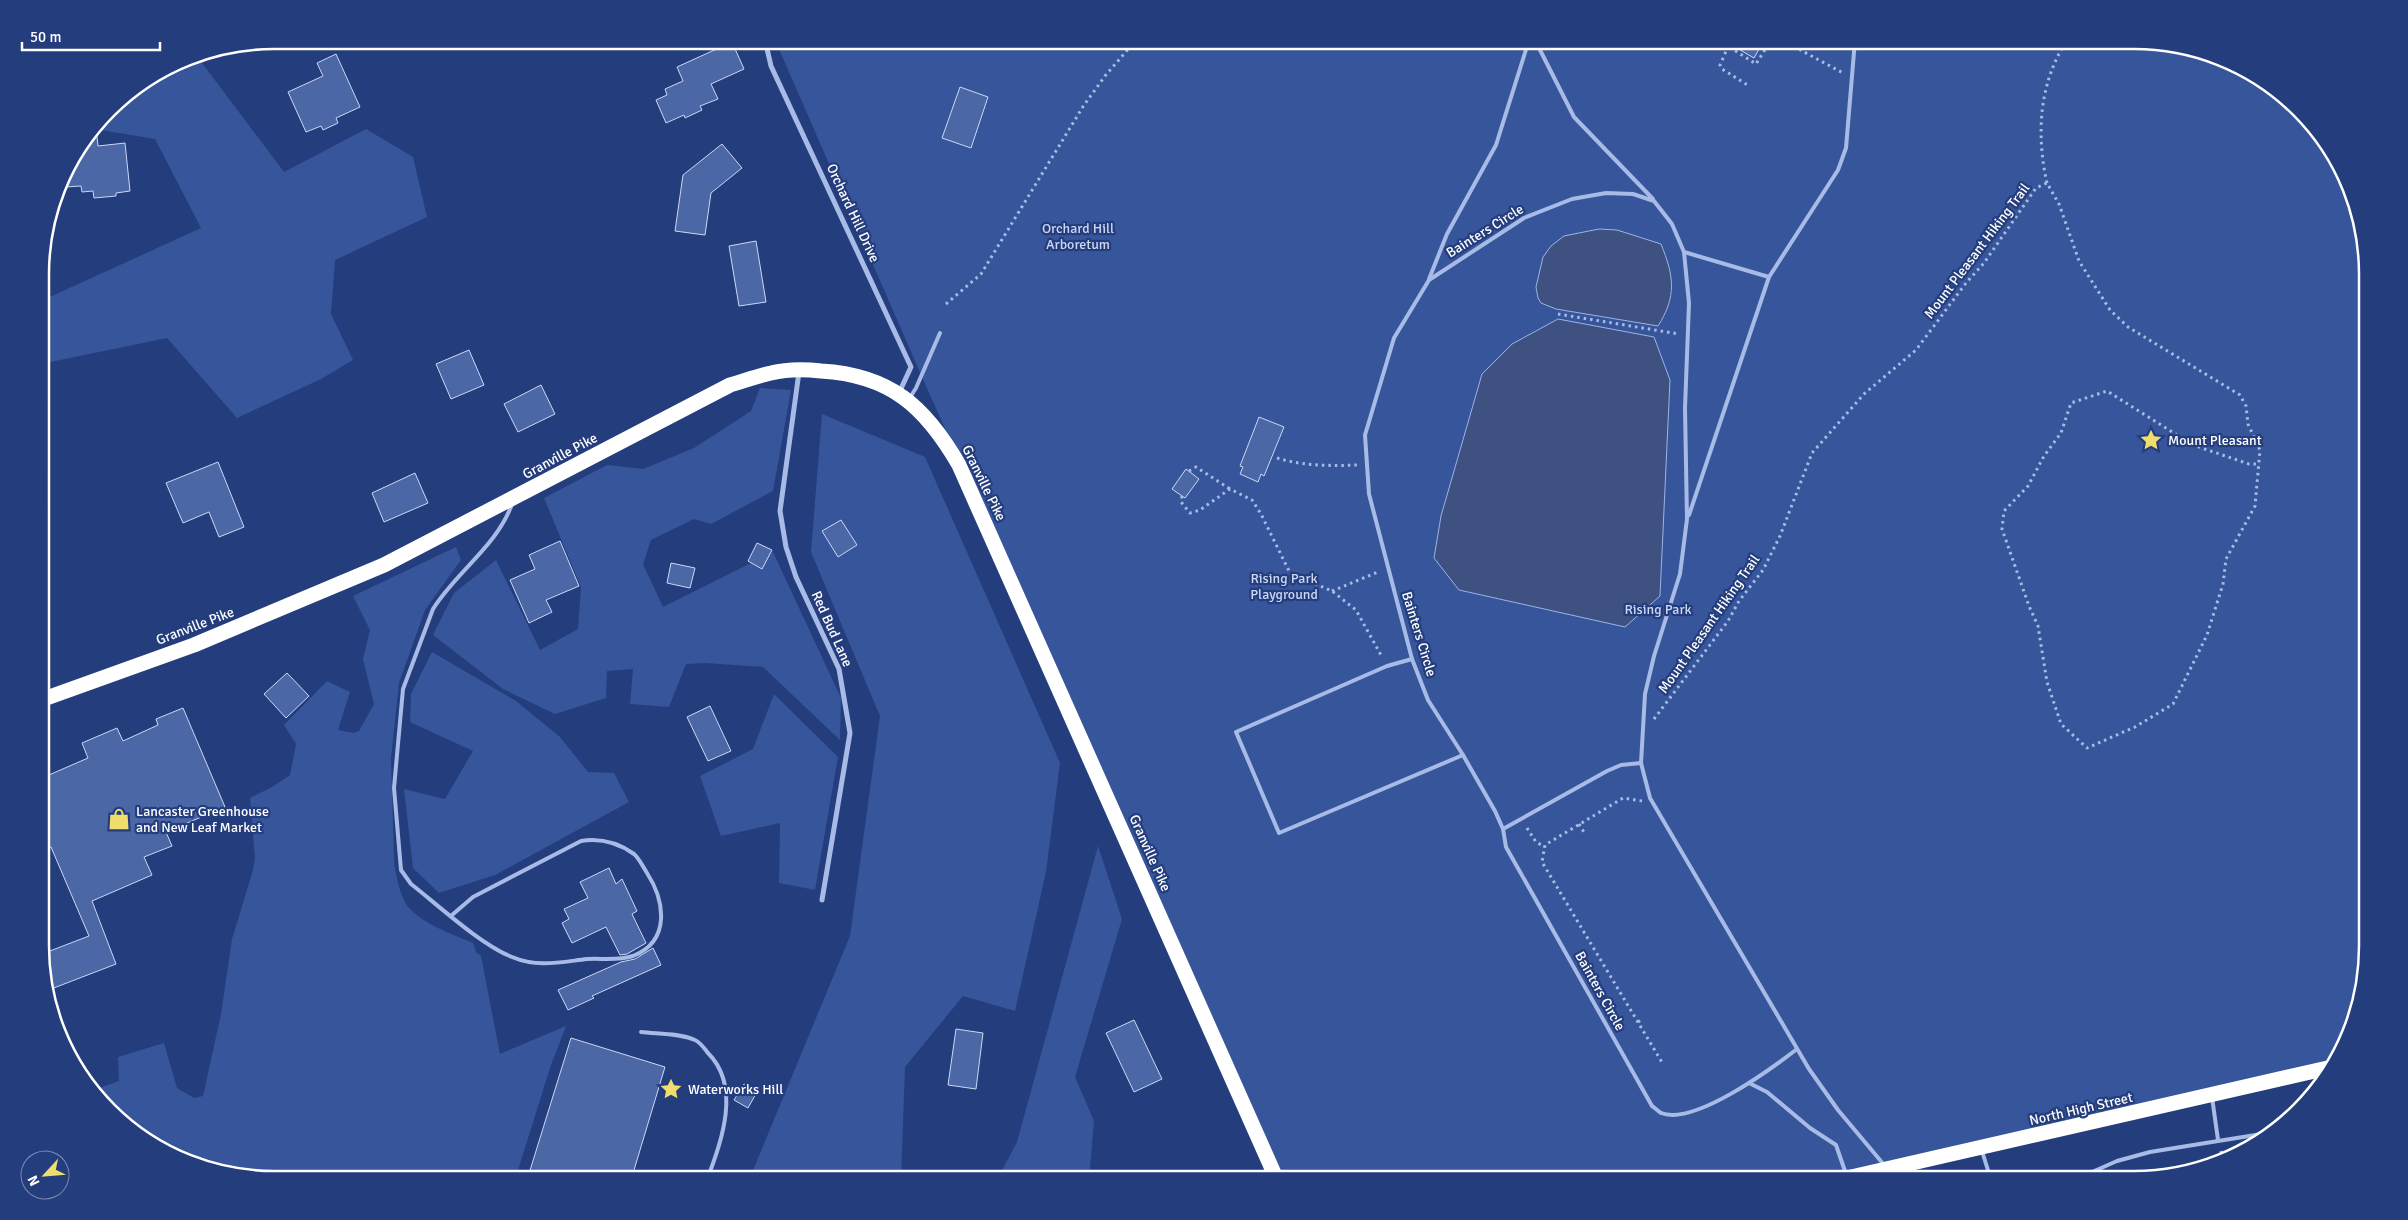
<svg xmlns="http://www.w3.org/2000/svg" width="2408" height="1220" font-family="Signika,sans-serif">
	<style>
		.green { fill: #37559b }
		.water { fill: #3e5180; stroke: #9db4e6 }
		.building { fill: #4c67a6; stroke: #ccd8f4 }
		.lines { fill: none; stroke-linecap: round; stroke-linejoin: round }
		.path { stroke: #a8bbe6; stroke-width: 3; stroke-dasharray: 2.5 4; stroke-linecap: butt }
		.lane { stroke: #a8bbe6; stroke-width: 4 }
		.street { stroke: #a8bbe6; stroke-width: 5 }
		.highway { stroke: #fff; stroke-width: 15 }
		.labels { text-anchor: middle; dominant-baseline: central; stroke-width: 4.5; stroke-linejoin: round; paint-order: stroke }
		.street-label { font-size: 14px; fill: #fff; stroke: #243d7d }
		.park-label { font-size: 14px; fill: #ccd8f4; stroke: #243d7d }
		.poi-label { font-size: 14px; fill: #fff; stroke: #243d7d; text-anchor: start }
		.rim { fill: none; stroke: #fff; stroke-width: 2.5 }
	</style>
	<rect width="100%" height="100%" fill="#243d7d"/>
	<g class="green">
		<path d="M775,40H2135L2238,64L2320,131L2350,184L2366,243L2368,947L2344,1050L2332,1067L1838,1180H1280L926,386Z"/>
		<path d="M196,55L284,172L366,129L413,157L427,217L335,260L331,314L353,360L321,379L237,418L167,338L41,364V301L201,228L155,139L95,129L119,98L184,58Z"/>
		<path d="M760,388L791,390L773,491L711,524L694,519L651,540L643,564L663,607L773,552L841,698L840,740L763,667L705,663L686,664L669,707L630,704L633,669L607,671L606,698L555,714L503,689L433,635L454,593L496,560L540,650L578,629L581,587L544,498L607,465L643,469L694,448L751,411Z"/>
		<path d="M822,414L925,457L1060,763L1046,872L1015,1011L963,996L905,1067L901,1180H749L850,936L880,716L811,552Z"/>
		<path d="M456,547L461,560L425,610L399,683L391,758L394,860C395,872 400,898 409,908C425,925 452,934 473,943L476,952L481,956L500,1054L566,1026L550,1068L515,1180H273L170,1156L91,1091L119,1081L118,1057L164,1043L177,1088L194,1098L203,1096L221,1014L232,939L253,870L255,859L250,798L272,787L290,775L296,744L284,725L327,681L350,692L338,730L354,733L359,731L374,704L363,659L370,630L353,596Z"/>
		<path d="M432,652L516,701L560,737L588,772L614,773L629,802L495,875L439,893L413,868L404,789L445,799L473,751L410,722L411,694Z"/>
		<path d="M774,694L838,757L815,890L779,883L780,823L721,836L700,776L753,749Z"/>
		<path d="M1098,846L1122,919L1075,1077L1094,1121L1089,1180H997L1017,1142Z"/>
	</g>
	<g class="water">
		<path d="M1599,229L1617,230L1661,244C1674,276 1677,296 1658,326L1556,309L1541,303L1538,298L1536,287L1543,257L1551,246L1564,236Z"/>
		<path d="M1558,319L1654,337L1670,380L1660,596L1625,627L1459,590L1434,558L1441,516L1482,374L1512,344Z"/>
	</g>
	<g class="building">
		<path d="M1723,40H1764L1754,58Z"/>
		<path d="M732,42L744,69L711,84L718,99L700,106L702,110L685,118L684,115L666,123L656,100L667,95L665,89L683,81L677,67Z"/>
		<path d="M336,54L360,107L336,118L338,123L323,130L321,126L306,132L288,92L323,76L317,63Z"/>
		<path d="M960,87L988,97L971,148L942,138Z"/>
		<path d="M96,128L98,146L125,143L130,191L116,193V196L94,198L93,191L82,192L81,186L66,187L64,170Z"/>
		<path d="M722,144L742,168L711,193L705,235L675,231L683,175Z"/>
		<path d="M756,241L766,302L739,306L729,246Z"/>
		<path d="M469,350L484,385L451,399L436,364Z"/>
		<path d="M541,385L555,414L518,432L504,404Z"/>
		<path d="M1259,417L1284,427L1264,476L1261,474L1258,482L1240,474L1243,467L1240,466Z"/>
		<path d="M218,462L244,527L219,537L209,512L183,523L166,483Z"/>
		<path d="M1186,469L1199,479L1185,498L1172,489Z"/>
		<path d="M415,473L428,503L384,522L372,493Z"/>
		<path d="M841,520L857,545L838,557L822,531Z"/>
		<path d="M560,541L579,586L546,600L552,612L529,623L510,580L535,569L529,555Z"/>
		<path d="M757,543L772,550L762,569L748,561Z"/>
		<path d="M671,563L695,568L690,588L667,583Z"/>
		<path d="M287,673L309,696L286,718L264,694Z"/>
		<path d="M710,706L731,751L708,761L687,717Z"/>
		<path d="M183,708L225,807L166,832L172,846L144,857L152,875L92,901L116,964L46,991L42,977V954L89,936L51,847L42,851V778L88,758L82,743L117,728L123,741L158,725L156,719Z"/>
		<path d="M609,868L616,884L622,879L637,911L632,914L646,943L627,954L620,955L606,927L572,943L562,923L569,919L564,909L588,898L580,882Z"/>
		<path d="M653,948L661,965L592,996L594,998L568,1010L558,990L621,962L635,959Z"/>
		<path d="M1134,1020L1162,1079L1134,1092L1106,1033Z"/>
		<path d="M956,1029L983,1033L976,1089L948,1085Z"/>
		<path d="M571,1038L665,1067L631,1180H527Z"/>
		<path d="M744,1084L757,1092L748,1108L734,1100Z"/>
	</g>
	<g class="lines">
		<g class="path">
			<path d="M1731,40L1720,65L1722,69L1749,86"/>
			<path d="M1740,40L1734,50L1756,64L1771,40"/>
			<path d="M1782,40L1843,73"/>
			<path d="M2047,183C2036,134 2039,83 2067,40"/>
			<path d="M946,304L981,274L1084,105L1105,76L1136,40"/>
			<path d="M1558,314L1679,334"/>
			<path d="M1277,458C1303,466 1330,466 1357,465"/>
			<path d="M1189,471L1196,467L1230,489"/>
			<path d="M1182,496L1181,502L1190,513L1200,510L1230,489L1252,500L1261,514L1290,573L1332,591L1356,610L1382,657"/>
			<path d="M1332,591L1378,572"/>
			<path d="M1654,719L1728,621L1739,601L1763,570L1780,536L1812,453L1864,394L1916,350L1966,283L1984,263L2036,188L2047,183L2059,204L2079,261L2110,310L2128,327L2240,395L2246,406L2248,424L2260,450L2255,506L2226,559L2223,584L2207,635L2173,704L2135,727L2087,748L2061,724L2047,682L2038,626L2029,606L2002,529L2004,511L2028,486L2044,456L2061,433L2071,403L2107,391L2193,445L2249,464H2260"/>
			<path d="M1642,801L1623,798L1545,845L1542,862L1663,1064"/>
			<path d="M1579,824L1585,834"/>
			<path d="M1527,828L1536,842L1545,847"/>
			<path d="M1638,1022L1642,1019"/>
			<path d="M2221,1151L2223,1161"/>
		</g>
		<g class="lane">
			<path d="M1535,40L1574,117L1653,199"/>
			<path d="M1684,252L1769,277"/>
			<path d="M1429,279L1447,234L1496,145L1529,40"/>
			<path d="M909,399L916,388L940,333"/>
			<path d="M1689,515L1769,277L1838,170L1846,148L1855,40"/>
			<path d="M1412,659L1387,666L1236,732L1279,833L1463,755"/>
			<path d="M1503,829L1607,771L1621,765L1641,763"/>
			<path d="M452,915L473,897L581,841C600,838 617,842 634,854C639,858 643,867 647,873C665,901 671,941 633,956C618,961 602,958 587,959C561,962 538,968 512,957C481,945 438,905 411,884L401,870L394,788L403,689L433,609C456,572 497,546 512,504"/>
			<path d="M641,1032C658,1034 679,1033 695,1040C700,1042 704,1048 708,1053C742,1087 721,1142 707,1180"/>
			<path d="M1797,1049C1771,1069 1694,1126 1661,1113C1658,1111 1655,1108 1652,1106L1506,847L1503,829L1495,811L1463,755L1428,700L1412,659L1369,494L1365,435L1394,338L1429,280L1524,218L1572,199L1606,193L1633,194L1654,201L1672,224L1684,252L1689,303L1685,408L1687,519L1680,574L1654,656L1645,694L1641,763L1650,798L1809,1069L1838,1110L1885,1166"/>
			<path d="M1749,1083L1767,1092L1810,1128L1836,1145L1846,1174"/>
			<path d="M2212,1097L2218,1140"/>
			<path d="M1982,1151L1991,1180"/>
			<path d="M2074,1180L2117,1161L2150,1152L2274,1132"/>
		</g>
		<g class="street">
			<path d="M765,40L771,66L911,367L899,393"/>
			<path d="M799,372L780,511L786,547L796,577L839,669L850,733L822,900"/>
		</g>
		<g class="highway">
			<path d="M41,700L194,645L384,565L730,385C744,381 757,376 771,373C787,369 804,369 821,371C890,375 925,406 959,465L1277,1180"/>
			<path d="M1838,1180L2332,1067"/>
		</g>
	</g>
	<defs>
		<g id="sight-bare" transform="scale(1.725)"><path d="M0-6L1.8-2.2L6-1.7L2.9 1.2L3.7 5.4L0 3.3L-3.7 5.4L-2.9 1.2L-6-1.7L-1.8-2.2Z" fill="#f0de6c" stroke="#243d7d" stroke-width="2.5" paint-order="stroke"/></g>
		<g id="shop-bare" transform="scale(1.725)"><path d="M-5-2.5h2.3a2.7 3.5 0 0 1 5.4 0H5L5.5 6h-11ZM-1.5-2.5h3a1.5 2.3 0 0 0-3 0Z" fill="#f0de6c" stroke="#243d7d" stroke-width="2.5" paint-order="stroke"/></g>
	</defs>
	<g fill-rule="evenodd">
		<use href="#sight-bare" x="2151" y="440"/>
		<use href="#shop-bare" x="119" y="819"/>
		<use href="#sight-bare" x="671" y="1089"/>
	</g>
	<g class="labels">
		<g class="street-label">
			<text transform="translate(853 213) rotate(65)">Orchard Hill Drive</text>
			<text transform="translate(1485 231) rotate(-32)">Bainters Circle</text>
			<text transform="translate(1977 251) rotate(-53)">Mount Pleasant Hiking Trail</text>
			<text transform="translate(560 456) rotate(-28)">Granville Pike</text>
			<text transform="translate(984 483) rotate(64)">Granville Pike</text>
			<text transform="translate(1709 624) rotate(-55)">Mount Pleasant Hiking Trail</text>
			<text transform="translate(195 626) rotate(-21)">Granville Pike</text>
			<text transform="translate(832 629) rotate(66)">Red Bud Lane</text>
			<text transform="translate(1419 634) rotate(73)">Bainters Circle</text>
			<text transform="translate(1150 853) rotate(66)">Granville Pike</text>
			<text transform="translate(1600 991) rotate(61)">Bainters Circle</text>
			<text transform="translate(2081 1109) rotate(-13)">North High Street</text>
		</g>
		<g class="park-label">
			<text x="1078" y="228">Orchard Hill<tspan x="1078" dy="16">Arboretum</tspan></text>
			<text x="1284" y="578">Rising Park<tspan x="1284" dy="16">Playground</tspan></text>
			<text x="1658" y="609">Rising Park</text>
		</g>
		<g class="poi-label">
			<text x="2168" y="440">Mount Pleasant</text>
			<text x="136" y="811">Lancaster Greenhouse<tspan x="136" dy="16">and New Leaf Market</tspan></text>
			<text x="688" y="1089">Waterworks Hill</text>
		</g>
	</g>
	<path d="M0 0H2408V1220H0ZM274 49H2134A225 225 0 0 1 2359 274V946A225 225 0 0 1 2134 1171H274A225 225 0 0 1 49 946V274A225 225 0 0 1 274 49Z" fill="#243d7d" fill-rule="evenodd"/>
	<path class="rim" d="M274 49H2134A225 225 0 0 1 2359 274V946A225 225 0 0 1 2134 1171H274A225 225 0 0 1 49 946V274A225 225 0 0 1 274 49Z"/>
	<g transform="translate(45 1175) rotate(244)"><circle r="24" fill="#243d7d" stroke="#7c8bb1"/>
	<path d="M0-4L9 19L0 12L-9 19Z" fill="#f0de6c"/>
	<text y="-8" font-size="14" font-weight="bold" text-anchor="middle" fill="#ffffff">N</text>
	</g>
	<path d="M22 42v8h138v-8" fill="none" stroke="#ffffff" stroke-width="2.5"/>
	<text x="30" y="42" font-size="15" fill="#ffffff" stroke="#243d7d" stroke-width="4" paint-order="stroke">50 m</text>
</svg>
